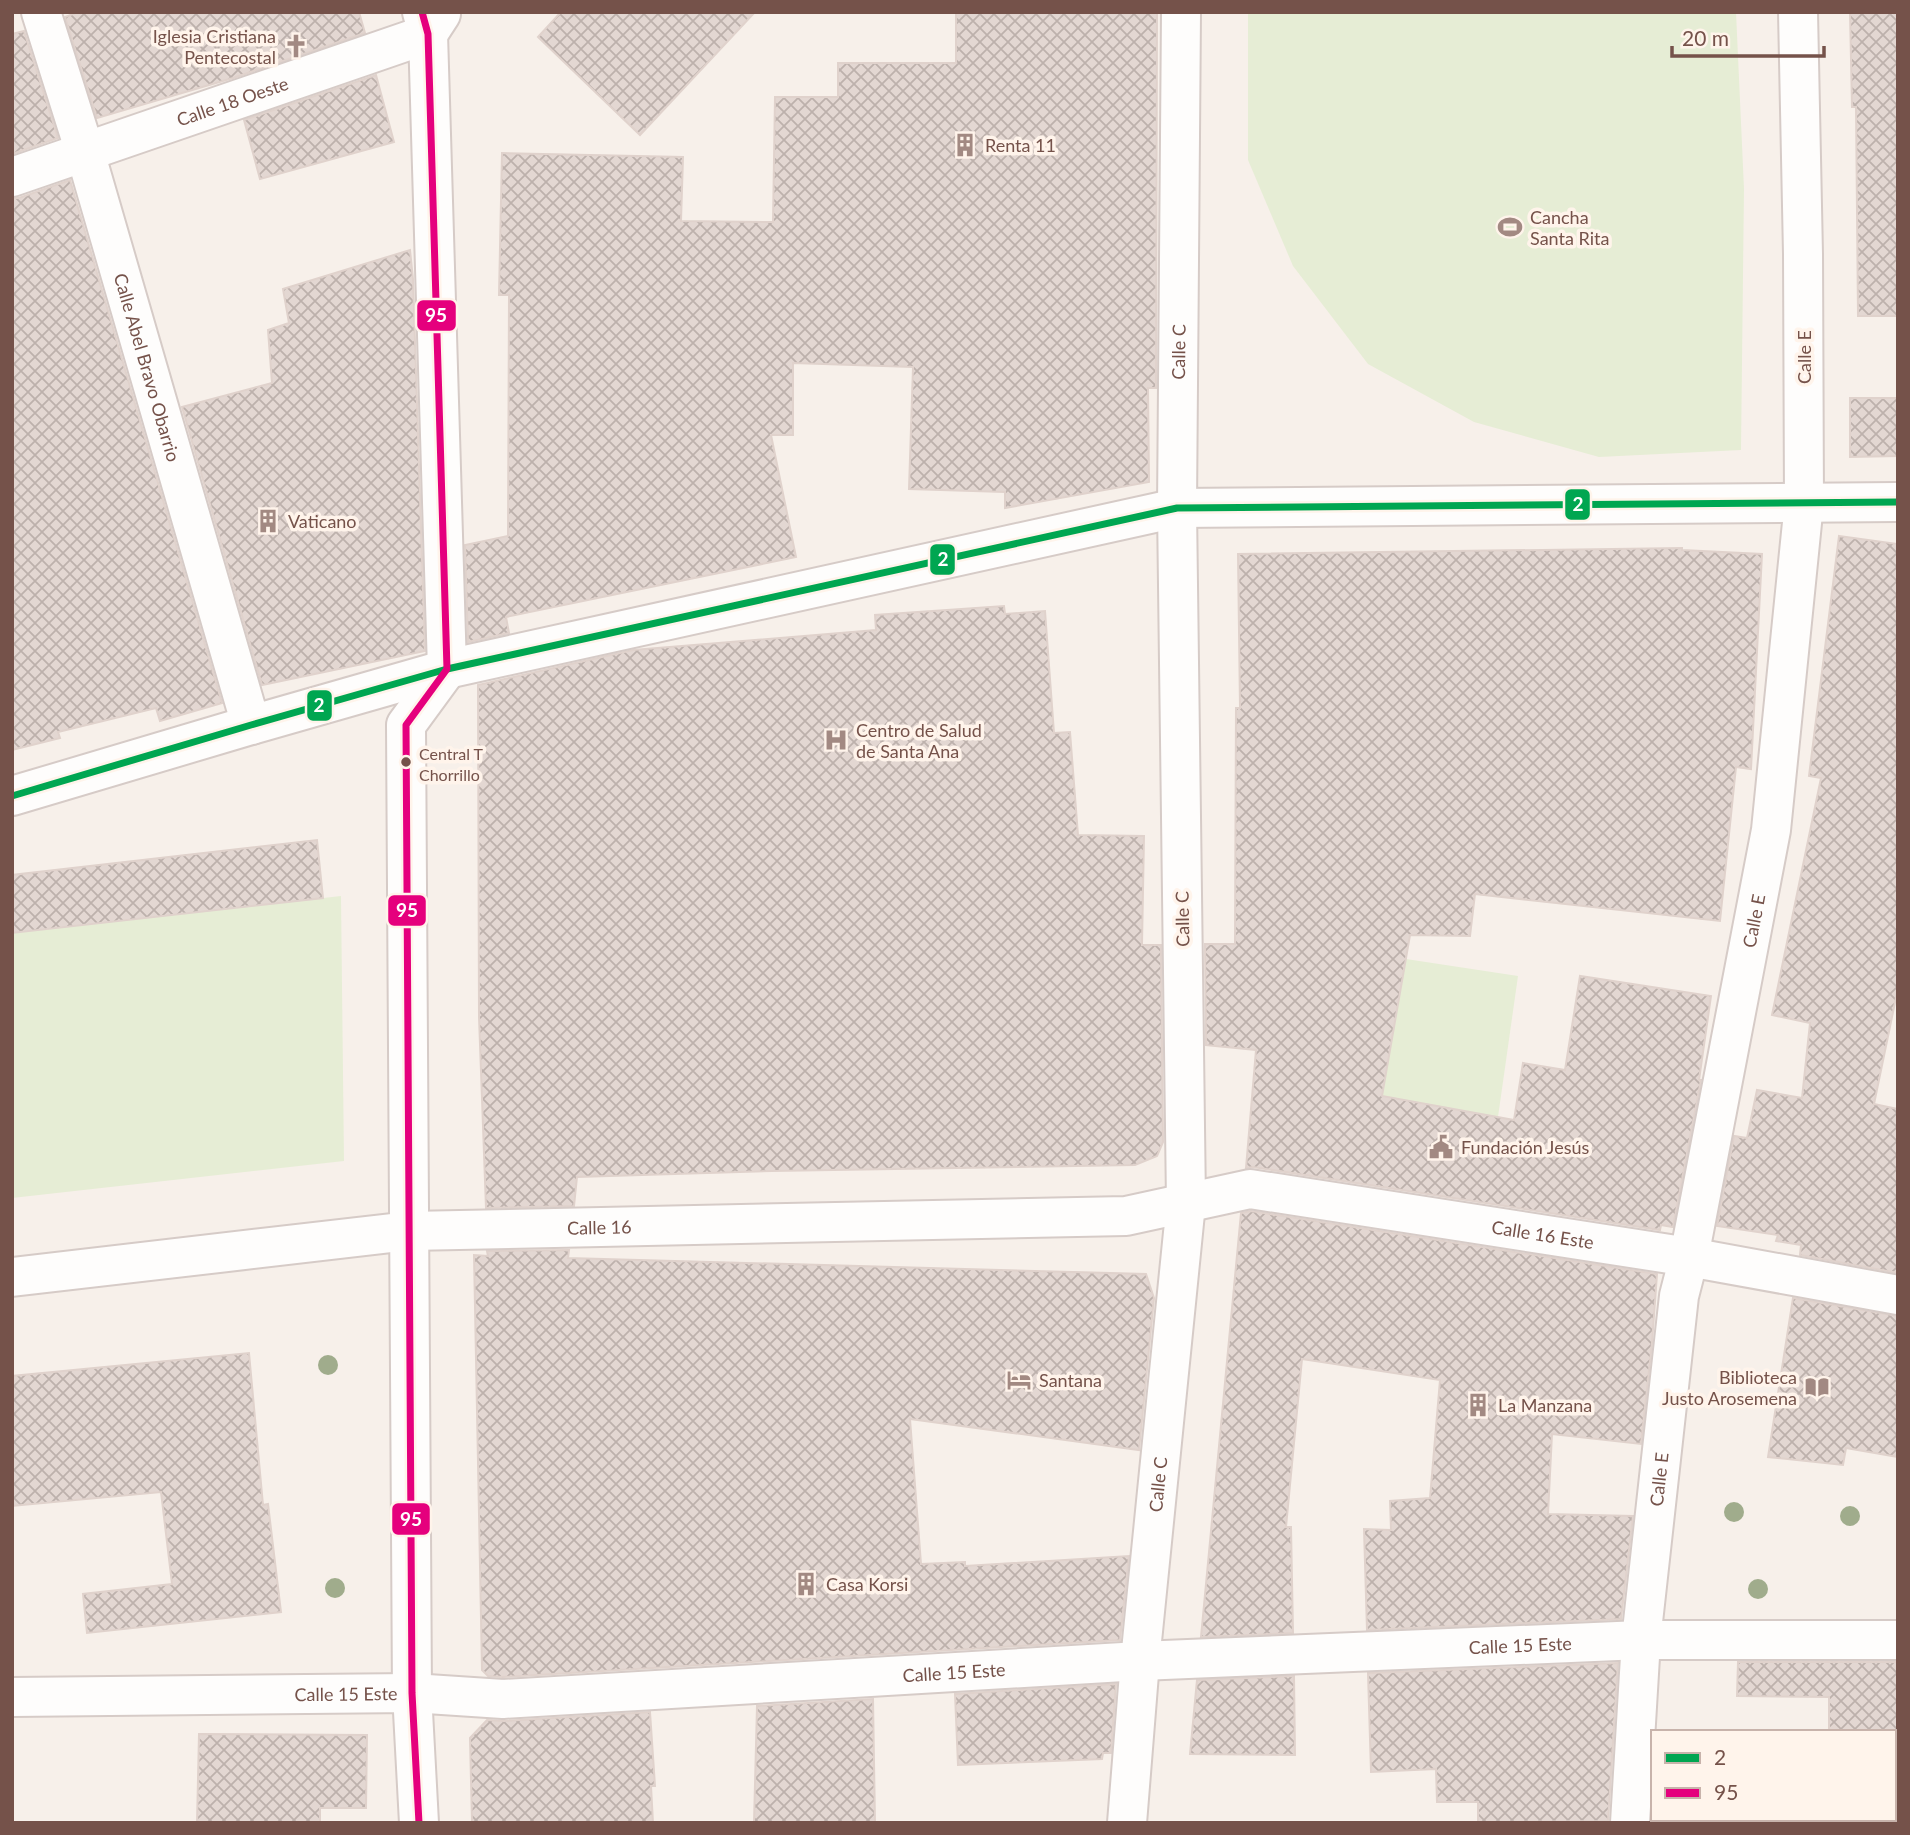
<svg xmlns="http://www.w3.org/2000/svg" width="1910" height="1835" font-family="Lato,sans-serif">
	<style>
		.green { fill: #e6edd5 }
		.building { fill: url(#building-cross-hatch); stroke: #e0d2cc; stroke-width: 2 }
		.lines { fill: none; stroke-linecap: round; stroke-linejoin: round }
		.minor-casing { stroke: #d6cbc7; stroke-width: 42 }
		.tertiary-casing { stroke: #d6cbc7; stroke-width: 42 }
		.minor { stroke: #fefdfc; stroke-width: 38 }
		.tertiary { stroke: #fefdfc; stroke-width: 38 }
		.bus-1-casing { stroke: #fff4eb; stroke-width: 12 }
		.bus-2-casing { stroke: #fff4eb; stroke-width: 12 }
		.bus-1 { stroke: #00a651; stroke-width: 7 }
		.bus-2 { stroke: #e5007d; stroke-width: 7 }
		.tree { fill: #a0ac8c }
		.bus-dot { fill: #75524a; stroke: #fff4eb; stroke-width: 2.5 }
		.labels { text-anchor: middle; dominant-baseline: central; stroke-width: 7; stroke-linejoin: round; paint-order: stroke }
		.bus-label { font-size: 16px; fill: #75524a; stroke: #fff4eb; text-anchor: start }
		.poi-label { font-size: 18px; fill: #75524a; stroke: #fff4eb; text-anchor: start }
		.street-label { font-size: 18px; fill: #75524a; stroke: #fff4eb }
		.line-badge { stroke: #fff4eb; stroke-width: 2.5 }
		.badge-label { font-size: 19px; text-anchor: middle; font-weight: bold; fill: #fff }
	</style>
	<defs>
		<pattern id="building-cross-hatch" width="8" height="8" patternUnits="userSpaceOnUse" patternTransform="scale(1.75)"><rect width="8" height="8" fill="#e3d7d2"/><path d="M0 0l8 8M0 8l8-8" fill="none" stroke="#bdb1ac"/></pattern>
	</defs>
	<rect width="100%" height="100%" fill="#f7f0ea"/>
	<g class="green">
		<path d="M1248,12H1736L1744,189L1741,450L1599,457L1474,422L1368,364L1293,266L1248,160Z"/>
		<path d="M341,896L344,1161L12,1198V933Z"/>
		<path d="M1406,959L1518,976L1498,1117L1382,1096Z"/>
	</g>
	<g class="building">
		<path d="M78,12H359L365,33L233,78L97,118L65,17Z"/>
		<path d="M561,12H755L640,135L538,37Z"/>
		<path d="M956,12L1157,13L1156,388H1148L1149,482L1005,508V492L909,489L913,367L793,363V435H771L796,557L506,617L509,633L468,642L465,545L508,536L509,295H499L502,153L683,157L681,221L773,222L775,97H838V63H956Z"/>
		<path d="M1850,12H1898V316H1858L1856,107H1852Z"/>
		<path d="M24,31L58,138L12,154V34Z"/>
		<path d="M376,75L394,142L260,179L244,120Z"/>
		<path d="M70,180L222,703L160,721L156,708L58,732L60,738L12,750V198H19Z"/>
		<path d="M410,250L413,279L425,651L262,685L182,407L272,383L268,330L289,323L283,289Z"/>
		<path d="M1850,398H1898V456L1850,457Z"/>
		<path d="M1839,536L1898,544V988L1874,1104L1898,1109V1273L1800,1255L1801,1245L1776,1241L1778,1235L1717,1226L1734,1136L1747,1138L1757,1090L1802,1098L1810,1023L1772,1015L1821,778L1809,776Z"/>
		<path d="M1682,548V550L1762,554L1751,769L1736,767L1720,921L1475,894L1470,936L1410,935L1382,1096L1514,1120L1523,1063L1565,1070L1580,976L1711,996L1699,1080H1701L1673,1227L1661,1225L1660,1230L1253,1167L1246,1168L1256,1050L1206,1045L1205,944H1235L1236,708H1240L1238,554Z"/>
		<path d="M1004,606L1005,614L1045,611L1054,733L1070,732L1078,835L1144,836L1142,945H1161L1163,1142L1157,1156L1135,1165L772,1171L577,1177L574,1206L486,1208L479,1017L478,685L633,650L876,630L875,615Z"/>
		<path d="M317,840L323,898L12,933V875Z"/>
		<path d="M1251,1211L1657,1274L1652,1343L1641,1444L1552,1434L1548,1514L1633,1516L1621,1619L1367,1630L1364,1529L1391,1530L1390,1501L1430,1498L1440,1380L1302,1359L1286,1527H1291L1293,1633L1201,1637L1241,1213Z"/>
		<path d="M569,1250L568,1258L1146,1274L1154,1298L1139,1450L910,1419L921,1564L965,1562V1566L1129,1556L1120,1640L503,1677L488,1676L482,1670L474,1255L488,1256L487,1251Z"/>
		<path d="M1793,1298L1898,1316V1457L1846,1448L1843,1465L1768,1457Z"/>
		<path d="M249,1353L263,1505L268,1504L281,1612L87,1633L83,1594L172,1584L161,1492L12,1506V1376Z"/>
		<path d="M1738,1662H1898V1732H1829V1697L1737,1696Z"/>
		<path d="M1618,1663L1608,1821L1478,1822V1802H1437L1436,1769L1371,1772L1368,1673Z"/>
		<path d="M1294,1676L1295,1755L1190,1754L1197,1680Z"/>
		<path d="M1116,1684L1111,1753H1103L1102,1759L958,1765L955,1694Z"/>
		<path d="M873,1699L875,1823H754L757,1706Z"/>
		<path d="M650,1712L655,1786H651L653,1823H472L470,1738L487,1720L504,1721Z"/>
		<path d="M199,1734L367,1735L366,1808H320V1823H197Z"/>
	</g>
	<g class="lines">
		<g class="minor-casing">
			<g id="minor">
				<path id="s1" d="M41,12L85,152L251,725"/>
				<path id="s2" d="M12,1277L409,1231L1126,1216L1250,1189L1689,1257L1898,1295"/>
				<path id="s3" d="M12,1697L412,1693L503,1699L1140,1661L1641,1640H1898"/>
				<path id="s4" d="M1127,1823L1140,1661L1186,1203L1177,508L1181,12"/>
				<path id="s5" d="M1630,1823L1641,1640L1679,1296L1689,1257L1771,830L1804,503L1803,254L1798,12"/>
			</g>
		</g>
		<g class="tertiary-casing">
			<g id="tertiary">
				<path id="s6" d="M12,177L428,34L441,14"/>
				<path d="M12,796L251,725L447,669L1177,508L1898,502"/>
				<path d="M419,1823L412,1693L406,725L447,669L428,34L422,12"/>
			</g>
		</g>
		<use href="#minor" class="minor"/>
		<use href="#tertiary" class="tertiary"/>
		<g class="bus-1-casing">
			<path id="bus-1" d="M12,796L251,725L447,669L1177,508L1898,502"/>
		</g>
		<g class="bus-2-casing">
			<path id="bus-2" d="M419,1823L412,1693L406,725L447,669L428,34L422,12"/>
		</g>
		<use href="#bus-1" class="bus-1"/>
		<use href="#bus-2" class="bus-2"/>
	</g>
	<g class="tree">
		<circle cx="328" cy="1365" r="10"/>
		<circle cx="1734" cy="1512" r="10"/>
		<circle cx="1850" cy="1516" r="10"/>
		<circle cx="335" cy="1588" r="10"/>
		<circle cx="1758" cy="1589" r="10"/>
	</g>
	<defs>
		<g id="church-bare" transform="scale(1.89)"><path d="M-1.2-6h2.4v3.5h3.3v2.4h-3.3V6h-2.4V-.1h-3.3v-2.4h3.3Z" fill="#a28982" stroke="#fff4eb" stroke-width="2.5" paint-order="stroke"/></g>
		<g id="building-bare" transform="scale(1.89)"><path d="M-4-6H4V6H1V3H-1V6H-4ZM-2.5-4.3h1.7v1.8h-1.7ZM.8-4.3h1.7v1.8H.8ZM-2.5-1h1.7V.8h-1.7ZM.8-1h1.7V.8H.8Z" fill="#a28982" stroke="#fff4eb" stroke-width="2.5" paint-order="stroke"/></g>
		<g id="stadium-bare" transform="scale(1.89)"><path d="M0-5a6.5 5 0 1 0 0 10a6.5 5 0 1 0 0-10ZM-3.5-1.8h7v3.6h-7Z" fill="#a28982" stroke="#fff4eb" stroke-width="2.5" paint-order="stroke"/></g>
		<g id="hospital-bare" transform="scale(1.89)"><path d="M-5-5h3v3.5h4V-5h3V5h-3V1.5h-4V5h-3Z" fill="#a28982" stroke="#fff4eb" stroke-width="2.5" paint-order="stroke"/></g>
		<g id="civic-bare" transform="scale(1.89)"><path d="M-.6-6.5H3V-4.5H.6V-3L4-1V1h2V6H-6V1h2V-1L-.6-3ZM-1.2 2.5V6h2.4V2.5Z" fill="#a28982" stroke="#fff4eb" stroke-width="2.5" paint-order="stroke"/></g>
		<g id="hotel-bare" transform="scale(1.89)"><path d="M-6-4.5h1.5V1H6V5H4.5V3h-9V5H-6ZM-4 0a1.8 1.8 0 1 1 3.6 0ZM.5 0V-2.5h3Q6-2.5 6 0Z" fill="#a28982" stroke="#fff4eb" stroke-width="2.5" paint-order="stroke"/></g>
		<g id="library-bare" transform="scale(1.89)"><path d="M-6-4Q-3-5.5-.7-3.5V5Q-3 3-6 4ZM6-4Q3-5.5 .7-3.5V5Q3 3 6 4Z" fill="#a28982" stroke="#fff4eb" stroke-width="2.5" paint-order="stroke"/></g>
	</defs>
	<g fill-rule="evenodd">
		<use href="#church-bare" x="296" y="46"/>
		<use href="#building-bare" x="965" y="145"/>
		<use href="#stadium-bare" x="1510" y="227"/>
		<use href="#building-bare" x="268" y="521"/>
		<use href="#hospital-bare" x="836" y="740"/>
		<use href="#civic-bare" x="1441" y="1147"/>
		<use href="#hotel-bare" x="1019" y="1380"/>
		<use href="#library-bare" x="1817" y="1387"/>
		<use href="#building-bare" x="1478" y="1405"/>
		<use href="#building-bare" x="806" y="1584"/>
	</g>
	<circle class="bus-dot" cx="406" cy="762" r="6"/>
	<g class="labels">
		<g class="bus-label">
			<text x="419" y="753">Central T<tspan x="419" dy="21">Chorrillo</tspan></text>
		</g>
		<g class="poi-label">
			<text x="276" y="36" text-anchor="end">Iglesia Cristiana<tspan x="276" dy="21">Pentecostal</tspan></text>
			<text x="985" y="145">Renta 11</text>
			<text x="1530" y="217">Cancha<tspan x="1530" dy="21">Santa Rita</tspan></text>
			<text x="288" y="521">Vaticano</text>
			<text x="856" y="730">Centro de Salud<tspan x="856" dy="21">de Santa Ana</tspan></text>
			<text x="1461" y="1147">Fundación Jesús</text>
			<text x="1797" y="1377" text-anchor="end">Biblioteca<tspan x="1797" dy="21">Justo Arosemena</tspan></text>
			<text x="1039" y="1380">Santana</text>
			<text x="1498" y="1405">La Manzana</text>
			<text x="826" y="1584">Casa Korsi</text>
		</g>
		<g class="street-label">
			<text stroke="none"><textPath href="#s6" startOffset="233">Calle 18 Oeste</textPath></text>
			<text stroke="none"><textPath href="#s4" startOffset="1474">Calle C</textPath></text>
			<text transform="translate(1804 357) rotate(-90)">Calle E</text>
			<text stroke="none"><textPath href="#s1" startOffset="371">Calle Abel Bravo Obarrio</textPath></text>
			<text transform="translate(1182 919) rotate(-91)">Calle C</text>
			<text stroke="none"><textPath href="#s5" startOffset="912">Calle E</textPath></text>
			<text stroke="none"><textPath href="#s2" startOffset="590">Calle 16</textPath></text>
			<text stroke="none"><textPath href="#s2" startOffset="1540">Calle 16 Este</textPath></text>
			<text stroke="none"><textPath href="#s5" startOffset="345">Calle E</textPath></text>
			<text stroke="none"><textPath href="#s4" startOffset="340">Calle C</textPath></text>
			<text stroke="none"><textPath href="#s3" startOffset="1510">Calle 15 Este</textPath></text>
			<text stroke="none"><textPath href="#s3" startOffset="943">Calle 15 Este</textPath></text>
			<text stroke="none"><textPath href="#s3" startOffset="334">Calle 15 Este</textPath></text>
		</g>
	</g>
	<g class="line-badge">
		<rect x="416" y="299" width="41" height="33" rx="7" fill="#e5007d"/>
		<rect x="1564" y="488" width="27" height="33" rx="7" fill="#00a651"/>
		<rect x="929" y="543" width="27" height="33" rx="7" fill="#00a651"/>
		<rect x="306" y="689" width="27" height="33" rx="7" fill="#00a651"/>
		<rect x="387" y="894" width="40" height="33" rx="7" fill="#e5007d"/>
		<rect x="391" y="1502" width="40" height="34" rx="7" fill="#e5007d"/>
	</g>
	<g class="badge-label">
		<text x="436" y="322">95</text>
		<text x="1578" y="511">2</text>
		<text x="943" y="566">2</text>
		<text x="319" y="712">2</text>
		<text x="407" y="917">95</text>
		<text x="411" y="1526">95</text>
	</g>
	<rect width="1910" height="1835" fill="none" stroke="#75524a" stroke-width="28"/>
	<rect x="1651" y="1730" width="245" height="91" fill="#fff4eb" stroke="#c8b3ab" stroke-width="2"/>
	<rect x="1665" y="1753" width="35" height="10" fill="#00a651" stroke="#c8b3ab" stroke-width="2"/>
	<text x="1714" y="1765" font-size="21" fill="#75524a">2</text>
	<rect x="1665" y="1788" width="35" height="10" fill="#e5007d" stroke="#c8b3ab" stroke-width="2"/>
	<text x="1714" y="1800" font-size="21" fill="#75524a">95</text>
	<path d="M1672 46v10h152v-10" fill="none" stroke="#75524a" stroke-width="3.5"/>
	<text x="1682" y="46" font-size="21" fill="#75524a" stroke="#fff4eb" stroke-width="5" paint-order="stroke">20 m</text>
</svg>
